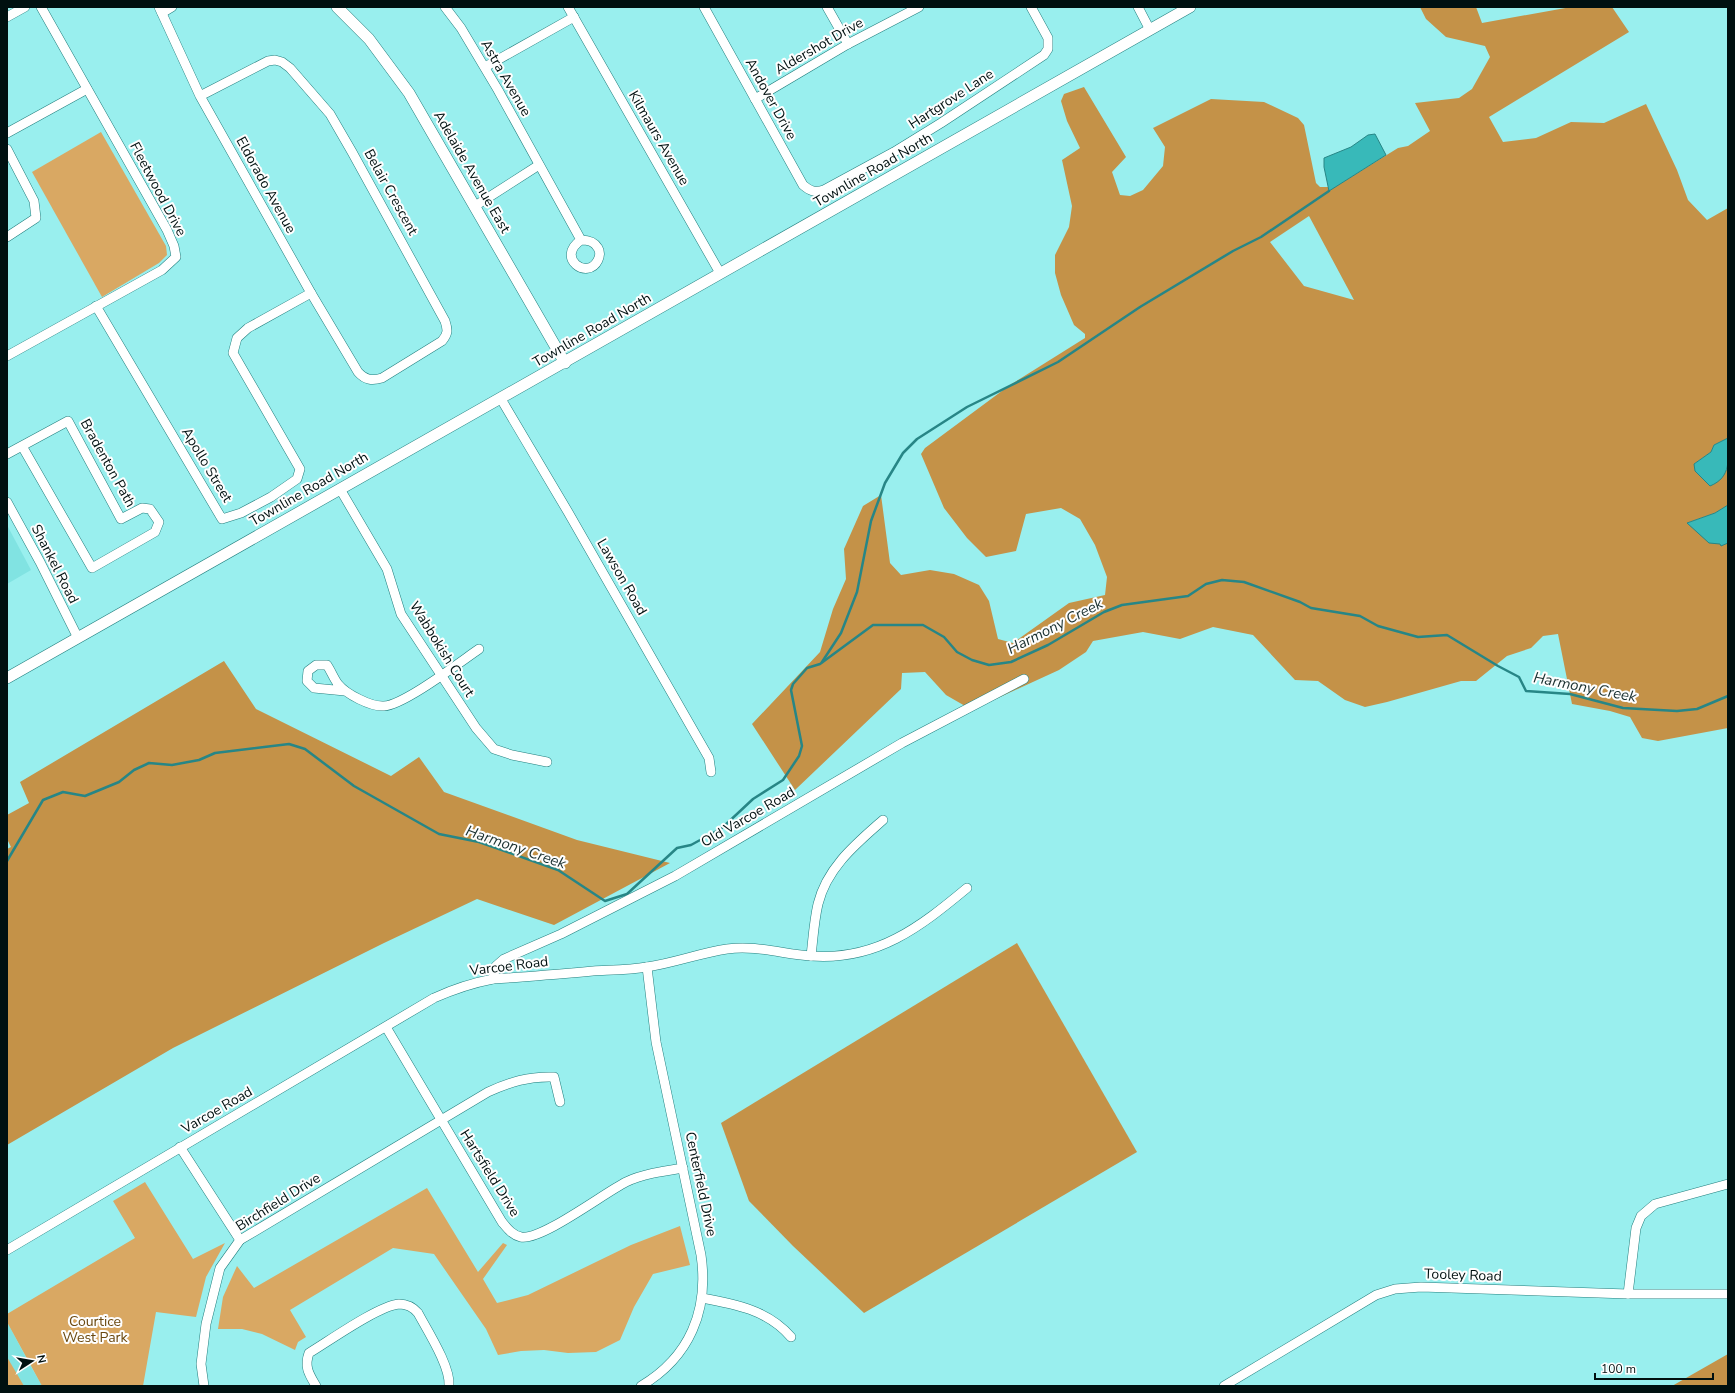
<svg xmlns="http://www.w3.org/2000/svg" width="1735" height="1393" font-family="'Nunito Sans',sans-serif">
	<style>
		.built { fill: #81e3e2 }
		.green { fill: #d9a863 }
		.forest { fill: #c49248; fill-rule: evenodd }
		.water { fill: #38b9b9; stroke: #278686 }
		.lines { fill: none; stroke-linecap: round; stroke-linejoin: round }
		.stream { stroke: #278686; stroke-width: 2.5 }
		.minor-casing { stroke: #227f7e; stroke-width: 10 }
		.major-casing { stroke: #227f7e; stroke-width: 12 }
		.minor { stroke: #fff; stroke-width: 9 }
		.major { stroke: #fff; stroke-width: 11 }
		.labels { text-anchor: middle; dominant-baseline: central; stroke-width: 4; stroke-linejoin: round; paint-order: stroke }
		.street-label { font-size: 14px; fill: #001010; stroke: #fefefe }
		.park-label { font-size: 14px; fill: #6b4910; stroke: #fefefe }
		.water-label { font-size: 15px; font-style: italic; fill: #1a3030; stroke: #fefefe }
	</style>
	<rect width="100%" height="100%" fill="#99efee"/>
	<g class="built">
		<path d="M7,525L31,570L7,584Z"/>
		<path d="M7,1322L30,1365L42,1386H7Z"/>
	</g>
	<g class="green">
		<path d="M101,132L166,246L167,255L159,263L102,297L32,172Z"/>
		<path d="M145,1182L193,1259L225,1243L206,1277L196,1317L156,1312L143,1386H42L7,1322V1314L135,1238L113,1201Z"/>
		<path d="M427,1188L478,1272L503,1243L507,1245L483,1279L497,1303L528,1295L631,1245L680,1226L690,1265L653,1274L634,1307L620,1340L596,1352L568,1353L544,1350L521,1351L498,1355L486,1329L434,1254L393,1248L290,1310L306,1337L298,1342L295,1350L262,1334L242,1329H218L223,1297L237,1266L254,1288Z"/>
		<path d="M7,1357L24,1386H7Z"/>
	</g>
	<g class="forest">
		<path d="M1420,7H1476L1482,23L1571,7H1612L1629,32L1489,117L1503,142L1536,138L1571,122L1604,123L1646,104L1677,170L1688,200L1707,220L1728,208V438L1714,445L1711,452L1694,464L1728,470V505L1715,513L1687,523L1728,541V728L1658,741L1642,738L1630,717L1610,711L1572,704L1558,634L1543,636L1531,648L1507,656L1476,681H1461L1387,702L1365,707L1345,700L1318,681L1295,680L1253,635L1213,627L1180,639L1143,632L1093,641L1086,652L1059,670L972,710L946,695L925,672L902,673L901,689L795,790L752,724L820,652L833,609L846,579L844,549L863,506L881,495L890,563L901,575L930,570L954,574L979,585L989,601L998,639L1013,643L1069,603L1105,595L1107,577L1095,545L1080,519L1061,508L1026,514L1016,551L986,557L967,538L944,508L921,454L925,448L1010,385L1085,338V334L1074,325L1061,295L1055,273V255L1069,227L1072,206L1062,160L1080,148L1067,121L1061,101L1064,94L1084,87L1126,157L1112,172L1120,195L1130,196L1143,190L1163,166L1165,147L1153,128L1211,99L1264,102L1298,118L1304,125L1316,183L1320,187H1328L1330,190L1398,148L1408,146L1430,131L1415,103L1459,98L1472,89L1490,57L1485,46L1446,37L1426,19ZM1309,216L1354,300L1304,286L1270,242Z"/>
		<path d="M224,661L256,709L391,776L419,757L444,792L577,840L670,863L554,925L477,899L384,943L173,1048L7,1145V849L11,847L7,839V815L29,803L20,782Z"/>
		<path d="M1017,943L1137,1152L864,1313L793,1246L749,1201L721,1123Z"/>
		<path d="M1728,1354V1386H1672Z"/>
	</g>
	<g class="water">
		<path d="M1375,134L1386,155L1329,191L1324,167V158L1351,147L1368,135Z"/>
		<path d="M1728,438C1728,459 1732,477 1710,486L1695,471L1694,464L1711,452L1714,445Z"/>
		<path d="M1728,505V543L1721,546L1720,544L1709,543L1687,523L1715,513Z"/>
	</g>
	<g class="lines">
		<g class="stream">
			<path d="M822,662L841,633L857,592L871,521L885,483L903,453L917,439L967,407L1058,362L1140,307L1233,251L1261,237L1329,191"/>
			<path d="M7,861L43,800L63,792L85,796L119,782L134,770L149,763L172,765L199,760L215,753L289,744L305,749L354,786L439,834L479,842L558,870L605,901L627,894L677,848L691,845L722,828L753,799L783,780L799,756L802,746L791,690L793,684L807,668L820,664L873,625H923L944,637L957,652L972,660L989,665L1011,662L1048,645L1104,612L1122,605L1188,596L1206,584L1222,580L1244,582L1300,602L1311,608L1360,616L1378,626L1418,637L1447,635L1498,666L1519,677L1526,691L1570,694L1623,708L1677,711L1697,709L1728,696"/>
		</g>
		<g class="minor-casing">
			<g id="minor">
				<path d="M159,7L200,96L311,293L358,372C365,380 372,381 382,378L442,341C448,334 448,330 445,321L352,152L330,114L290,68L282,62L275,60L268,61L200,96"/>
				<path d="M445,7L461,28L498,90L581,240C588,240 594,241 598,248C600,251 600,256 598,260C588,281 555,258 581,240"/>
				<path d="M568,7L720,273"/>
				<path d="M704,7L803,185C810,191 815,193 824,190L894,152L941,123L1044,55L1048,49V38L1031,7"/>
				<path d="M827,7L848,44"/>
				<path d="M1138,7L1150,30"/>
				<path d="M162,13L172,7"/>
				<path d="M7,17L25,7"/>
				<path d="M485,67L574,17"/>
				<path d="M755,99L848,44L919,7"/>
				<path d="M7,133L87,89"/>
				<path d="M7,149L34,201L36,218L7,237"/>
				<path d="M475,206L539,165"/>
				<path d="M96,306L222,519L241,513L271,497L297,479L300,469L233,353L237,338L248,328L311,293"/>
				<path d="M7,356L162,270L176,257L174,246L167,230L41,7"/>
				<path d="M501,399L568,512L709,758L711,772"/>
				<path d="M7,454L68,421L121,519L142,508L150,509L159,522L155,532L92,568L22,446"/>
				<path d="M340,489L387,569L401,614L476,728L494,749L512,755L547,762"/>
				<path d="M7,502L40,562L78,638"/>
				<path d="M345,691L314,688L307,681L308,671L316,665H327C331,671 334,679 338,684C346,694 371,707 384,706C404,705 460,662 479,649"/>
				<path d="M811,956C813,939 814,921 818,904C827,867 857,843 883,820"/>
				<path d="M493,979L496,966L504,959L561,934L675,876L902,743L1024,679"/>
				<path d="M386,1027L502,1222C507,1228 512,1235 521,1237C541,1241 604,1193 626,1182C643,1174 664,1171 683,1168"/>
				<path d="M180,1147L240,1240"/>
				<path d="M7,1250L434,998C454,989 472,983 493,979C526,977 560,974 593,971C611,970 630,970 647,967C674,963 700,953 727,949C756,945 783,954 811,956C877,961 920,927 967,888"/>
				<path d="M1628,1294L1636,1228L1641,1216L1655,1204L1728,1184"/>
				<path d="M702,1298C735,1304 768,1310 791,1337"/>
				<path d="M204,1386L201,1364L206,1324L220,1268L240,1240L488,1092C510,1082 529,1076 554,1077L560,1102"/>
				<path d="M316,1386C309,1374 304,1367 309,1353C329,1341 378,1306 399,1304C407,1304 413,1307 418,1313C427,1330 451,1367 449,1386"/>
				<path d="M641,1386C690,1357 709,1310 701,1255L656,1042L647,967"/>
				<path d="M1224,1386L1376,1295L1395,1289L1421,1287L1628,1294H1728"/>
			</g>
		</g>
		<g class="major-casing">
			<g id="major">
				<path d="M337,7L369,39L409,93L565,363"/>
				<path d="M7,678L1190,7"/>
			</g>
		</g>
		<use href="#minor" class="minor"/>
		<use href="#major" class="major"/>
	</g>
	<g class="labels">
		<g class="street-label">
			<text transform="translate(819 46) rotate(-30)">Aldershot Drive</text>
			<text transform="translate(506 78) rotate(60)">Astra Avenue</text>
			<text transform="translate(771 99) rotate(61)">Andover Drive</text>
			<text transform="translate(951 99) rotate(-33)">Hartgrove Lane</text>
			<text transform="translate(659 138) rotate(60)">Kilmaurs Avenue</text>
			<text transform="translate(873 170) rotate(-30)">Townline Road North</text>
			<text transform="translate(472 172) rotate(60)">Adelaide Avenue East</text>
			<text transform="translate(266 185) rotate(61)">Eldorado Avenue</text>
			<text transform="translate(158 189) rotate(62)">Fleetwood Drive</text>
			<text transform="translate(391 192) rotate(61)">Belair Crescent</text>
			<text transform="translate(592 330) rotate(-30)">Townline Road North</text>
			<text transform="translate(108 463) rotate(61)">Bradenton Path</text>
			<text transform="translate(207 465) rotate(59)">Apollo Street</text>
			<text transform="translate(309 489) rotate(-30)">Townline Road North</text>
			<text transform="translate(55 564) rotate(63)">Shankel Road</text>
			<text transform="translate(622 577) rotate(60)">Lawson Road</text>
			<text transform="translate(442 649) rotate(58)">Wabbokish Court</text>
			<text transform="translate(748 817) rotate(-30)">Old Varcoe Road</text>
			<text transform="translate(509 966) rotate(-7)">Varcoe Road</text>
			<text transform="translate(217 1110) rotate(-30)">Varcoe Road</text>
			<text transform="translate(490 1173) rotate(58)">Hartsfield Drive</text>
			<text transform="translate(701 1184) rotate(78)">Centerfield Drive</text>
			<text transform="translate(278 1202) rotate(-32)">Birchfield Drive</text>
			<text transform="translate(1463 1275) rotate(2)">Tooley Road</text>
		</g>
		<g class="park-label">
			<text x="95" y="1321">Courtice<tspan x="95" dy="16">West Park</tspan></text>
		</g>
		<g class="water-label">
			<text transform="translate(1055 626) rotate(-27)">Harmony Creek</text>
			<text transform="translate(1585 687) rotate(11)">Harmony Creek</text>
			<text transform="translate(516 847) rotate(19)">Harmony Creek</text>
		</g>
	</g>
	<rect width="1735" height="1393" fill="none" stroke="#001010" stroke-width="16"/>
	<g transform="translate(32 1361) rotate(78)" stroke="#fefefe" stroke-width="3" paint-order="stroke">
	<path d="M0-3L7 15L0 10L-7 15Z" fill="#001010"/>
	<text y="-6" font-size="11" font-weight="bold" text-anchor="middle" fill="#001010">N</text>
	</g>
	<path d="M1595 1373v6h118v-6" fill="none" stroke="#001010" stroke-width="2"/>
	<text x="1601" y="1373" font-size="12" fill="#001010" stroke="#fefefe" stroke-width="3" paint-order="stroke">100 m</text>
</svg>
